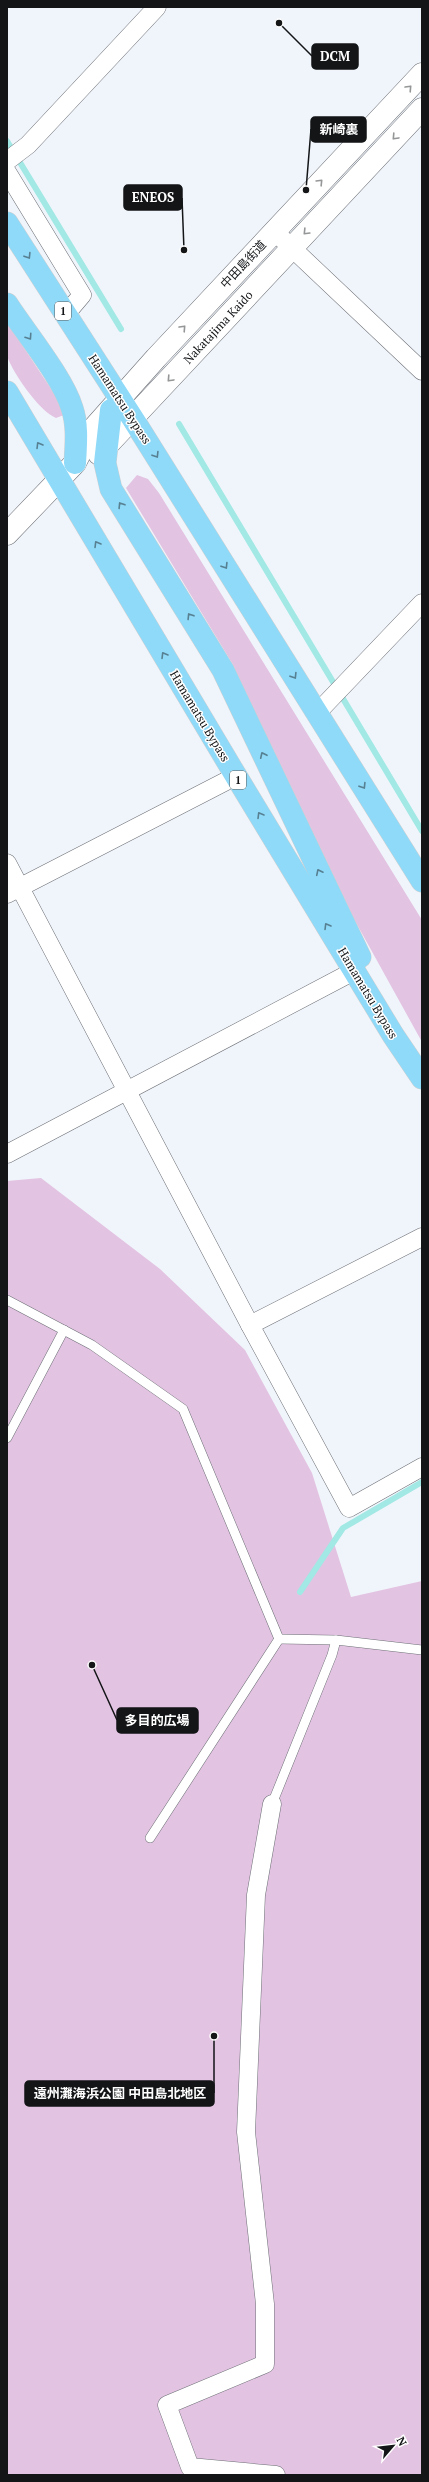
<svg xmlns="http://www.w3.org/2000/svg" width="429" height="2482" font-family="'PT Serif','Noto Sans JP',serif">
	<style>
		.green { fill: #e3c3e2 }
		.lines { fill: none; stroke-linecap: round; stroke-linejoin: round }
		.stream { stroke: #a2e8e4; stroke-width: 6 }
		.lane-casing { stroke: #6d7076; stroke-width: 10 }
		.street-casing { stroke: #6d7076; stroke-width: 19 }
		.secondary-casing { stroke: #6d7076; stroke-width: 23 }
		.highway-casing { stroke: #d0d0d1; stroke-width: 23 }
		.lane { stroke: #fff; stroke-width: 9 }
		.street { stroke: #fff; stroke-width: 18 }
		.secondary { stroke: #fff; stroke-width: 22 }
		.highway { stroke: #8fdaf8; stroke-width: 22 }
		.oneway { stroke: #959697 }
		.oneway2 { stroke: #578193 }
		.labels { text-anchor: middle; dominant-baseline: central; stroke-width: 3; stroke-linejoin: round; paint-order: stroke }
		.shield { fill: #fff; stroke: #5a5b5d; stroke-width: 1 }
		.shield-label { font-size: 11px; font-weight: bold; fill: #131517 }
		.street-label { font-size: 12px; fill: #131517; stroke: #fff }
		.leader { fill: none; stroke: #131517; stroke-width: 1.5 }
		.callout-dot { fill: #131517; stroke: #fff; stroke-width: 1.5 }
		.callout { fill: #131517; stroke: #131517; stroke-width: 1.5 }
		.callout-label { font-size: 13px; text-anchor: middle; font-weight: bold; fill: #fff }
	</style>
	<rect width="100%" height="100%" fill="#f0f5fb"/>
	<g class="green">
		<path d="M7,322L59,401L64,415L56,418C39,411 13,373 7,356C4,346 7,332 7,322Z"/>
		<path d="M137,475L148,479L159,493L422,920V1042L318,854L232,663L126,488Z"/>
		<path d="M41,1178L160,1269L245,1350L312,1473L351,1597L422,1581V2475H7V1181Z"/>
	</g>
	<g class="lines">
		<g class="stream">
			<path d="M7,141L121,329"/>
			<path d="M179,424L422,831"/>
			<path d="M300,1592L343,1528L422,1482"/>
		</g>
		<g class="lane-casing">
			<g id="lane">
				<path d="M7,1300L92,1345L183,1409L279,1639"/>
				<path d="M7,1438L64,1330"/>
				<path d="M279,1639L336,1640L422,1650"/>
				<path d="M272,1804L332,1655L336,1640"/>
				<path d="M150,1838L279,1639"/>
			</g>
		</g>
		<g class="street-casing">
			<g id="street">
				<path d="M7,161L28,145L157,7"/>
				<path d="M7,172L82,295L65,315"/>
				<path d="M274,231L422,371"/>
				<path d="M317,713L422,603"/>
				<path d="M7,863L250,1325L349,1508L422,1467"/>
				<path d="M7,894L236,776"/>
				<path d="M7,1154L354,971"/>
				<path d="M250,1325L422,1237"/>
				<path d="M272,1804L256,1895L246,2132L265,2304V2364L167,2405L190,2467L276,2475"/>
			</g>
		</g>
		<g class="secondary-casing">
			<g id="secondary">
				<path d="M99,454L422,109"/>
				<path d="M7,534L75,463L92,430L156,358L422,74"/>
			</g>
		</g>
		<g class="highway-casing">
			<g id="highway">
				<path d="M7,223L133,419L422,881"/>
				<path d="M7,304C25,332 63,378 72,408C78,425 76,445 75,463"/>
				<path d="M7,392L236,776L393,1035L422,1078"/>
				<path d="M111,410L105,463L111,489L223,670L360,957"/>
			</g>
		</g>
		<use href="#lane" class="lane"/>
		<use href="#street" class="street"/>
		<use href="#secondary" class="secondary"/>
		<use href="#highway" class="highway"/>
	</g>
	<defs><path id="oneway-chevron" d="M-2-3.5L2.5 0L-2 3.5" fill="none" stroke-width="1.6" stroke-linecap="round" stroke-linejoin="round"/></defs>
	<g class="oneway">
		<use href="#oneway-chevron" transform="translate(409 88) rotate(-47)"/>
		<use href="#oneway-chevron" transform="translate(395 137) rotate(133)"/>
		<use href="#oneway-chevron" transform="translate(320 182) rotate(-46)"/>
		<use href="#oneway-chevron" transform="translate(306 232) rotate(134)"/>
		<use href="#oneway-chevron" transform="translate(183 328) rotate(-47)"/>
		<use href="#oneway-chevron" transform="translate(170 379) rotate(133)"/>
	</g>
	<g class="oneway2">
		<use href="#oneway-chevron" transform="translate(28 256) rotate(58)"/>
		<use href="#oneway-chevron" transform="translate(29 337) rotate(56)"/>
		<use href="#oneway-chevron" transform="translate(39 445) rotate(-121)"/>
		<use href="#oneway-chevron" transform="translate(156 455) rotate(58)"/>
		<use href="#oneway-chevron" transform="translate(121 505) rotate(-122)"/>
		<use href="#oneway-chevron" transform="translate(97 544) rotate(-121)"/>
		<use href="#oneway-chevron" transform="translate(225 566) rotate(58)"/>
		<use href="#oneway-chevron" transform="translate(190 616) rotate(-122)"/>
		<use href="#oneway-chevron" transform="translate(164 655) rotate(-121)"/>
		<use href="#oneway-chevron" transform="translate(294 676) rotate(58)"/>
		<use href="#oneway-chevron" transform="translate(263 755) rotate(-115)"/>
		<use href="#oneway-chevron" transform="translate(363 786) rotate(58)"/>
		<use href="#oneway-chevron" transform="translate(260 815) rotate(-121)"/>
		<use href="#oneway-chevron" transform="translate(319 872) rotate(-116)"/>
		<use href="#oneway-chevron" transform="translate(327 926) rotate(-121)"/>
	</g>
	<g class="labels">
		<g class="shield">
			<rect x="55" y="302" width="16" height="18" rx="3"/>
			<rect x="230" y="771" width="16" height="18" rx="3"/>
		</g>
		<g class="shield-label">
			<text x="63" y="311">1</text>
			<text x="238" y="780">1</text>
		</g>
		<g class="street-label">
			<text transform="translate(243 264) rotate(-47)">中田島街道</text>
			<text transform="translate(218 327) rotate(-47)">Nakatajima Kaido</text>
			<text transform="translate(120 399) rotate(57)">Hamamatsu Bypass</text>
			<text transform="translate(200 716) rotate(59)">Hamamatsu Bypass</text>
			<text transform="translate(368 993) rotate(59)">Hamamatsu Bypass</text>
		</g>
	</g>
	<path class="leader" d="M279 23L312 56M306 190L311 129M184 250L182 198M92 1665L117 1720M214 2036L214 2093"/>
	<g class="callout-dot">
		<circle cx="279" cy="23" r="4"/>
		<circle cx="306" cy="190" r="4"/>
		<circle cx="184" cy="250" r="4"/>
		<circle cx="92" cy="1665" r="4"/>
		<circle cx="214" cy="2036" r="4"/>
	</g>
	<g class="callout">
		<rect x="312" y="44" width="46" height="25" rx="4"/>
		<rect x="311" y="117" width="55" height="25" rx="4"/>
		<rect x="124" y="185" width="58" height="25" rx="4"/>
		<rect x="117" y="1708" width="81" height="25" rx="4"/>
		<rect x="25" y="2081" width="189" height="25" rx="4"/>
	</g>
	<g class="callout-label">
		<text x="335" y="61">DCM</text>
		<text x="339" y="134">新崎裏</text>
		<text x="153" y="202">ENEOS</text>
		<text x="157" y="1725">多目的広場</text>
		<text x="120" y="2098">遠州灘海浜公園 中田島北地区</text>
	</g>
	<rect width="429" height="2482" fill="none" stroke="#131517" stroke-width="16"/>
	<g transform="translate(393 2446) rotate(62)" stroke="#ffffff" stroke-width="3" paint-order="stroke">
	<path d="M0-3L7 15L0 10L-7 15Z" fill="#131517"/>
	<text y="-6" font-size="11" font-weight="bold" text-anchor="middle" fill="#131517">N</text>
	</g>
</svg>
